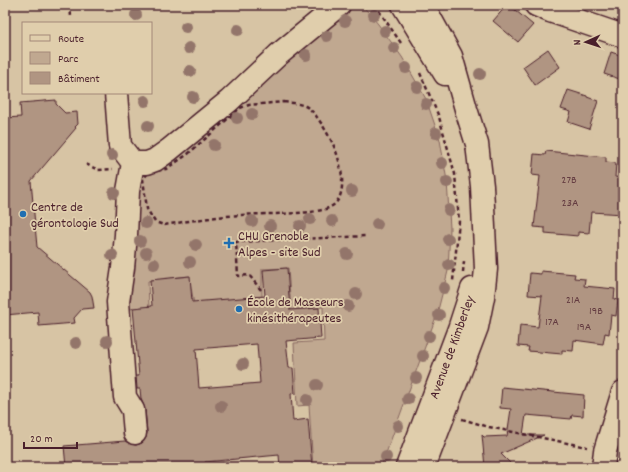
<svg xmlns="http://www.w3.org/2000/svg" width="628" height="472" font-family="Dekko,sans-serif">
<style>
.green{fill:#c0a890;stroke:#85645e}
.building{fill:#b09582;stroke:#4a1f2b;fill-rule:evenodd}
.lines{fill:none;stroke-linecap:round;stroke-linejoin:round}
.minor-casing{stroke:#4a1f2b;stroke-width:25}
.major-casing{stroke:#4a1f2b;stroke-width:25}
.path{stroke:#4a1f2b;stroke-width:2.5;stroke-dasharray:4 3;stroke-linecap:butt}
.minor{stroke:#e0ceac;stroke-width:22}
.major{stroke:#e0ceac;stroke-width:22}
.tree{fill:#93756a}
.poi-dot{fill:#1f6fb2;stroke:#e0ceac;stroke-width:1.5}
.labels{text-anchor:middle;stroke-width:3.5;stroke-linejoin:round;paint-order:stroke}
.number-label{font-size:12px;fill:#643c41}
.poi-label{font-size:14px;fill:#4a1f2b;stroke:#e0ceac;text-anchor:start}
.street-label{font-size:14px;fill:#4a1f2b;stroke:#e0ceac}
</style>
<rect width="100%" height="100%" fill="#d7c4a4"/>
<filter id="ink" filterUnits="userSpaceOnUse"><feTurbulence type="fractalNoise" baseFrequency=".025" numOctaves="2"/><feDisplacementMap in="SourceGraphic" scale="8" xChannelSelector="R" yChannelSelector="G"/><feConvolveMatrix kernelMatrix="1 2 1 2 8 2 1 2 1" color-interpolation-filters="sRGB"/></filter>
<g filter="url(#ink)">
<!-- green -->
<path class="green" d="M 353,5 L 362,5 L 378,24 L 402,57 L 426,99 L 440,140 L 447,181 L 450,228 L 448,271 L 437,314 L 381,467 L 313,467 L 309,405 L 297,406 L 294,343 L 324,341 L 323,307 L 291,310 L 288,268 L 262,269 L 262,297 L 194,304 L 189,276 L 148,281 L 149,306 L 124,310 L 135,185 L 145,170 L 166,164 Z"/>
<!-- building -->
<path class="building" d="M 507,5 L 509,5 L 533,25 L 518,42 L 493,21 Z
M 548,49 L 560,67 L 535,85 L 523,67 Z
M 611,52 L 623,56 L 623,80 L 604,74 Z
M 568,90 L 587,96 L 587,97 L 598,101 L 589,129 L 568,122 L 571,112 L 561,109 Z
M 56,100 L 56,104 L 65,113 L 77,112 L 78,124 L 75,127 L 76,128 L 31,181 L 37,247 L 90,292 L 92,296 L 94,308 L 82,309 L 74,318 L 75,323 L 39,326 L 38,312 L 5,315 L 5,118 L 21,117 L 20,103 Z
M 546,151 L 606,157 L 606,162 L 616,163 L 615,177 L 623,178 L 623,214 L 591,212 L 589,233 L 578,232 L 578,236 L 545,233 L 545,228 L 534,227 L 540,176 L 532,175 L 534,154 L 545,155 Z
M 287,268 L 290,310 L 319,308 L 321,338 L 286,341 L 289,368 L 293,368 L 295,393 L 291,394 L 293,421 L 308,419 L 312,467 L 280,467 L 279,455 L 205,462 L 206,467 L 66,467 L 64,446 L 125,441 L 130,444 L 136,445 L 142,443 L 146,438 L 147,432 L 145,409 L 141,399 L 140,389 L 137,389 L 136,376 L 139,376 L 133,308 L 152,306 L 150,280 L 190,276 L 192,302 L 265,296 L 263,270 ZM 257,344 L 260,383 L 199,388 L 196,349 Z
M 541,271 L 575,274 L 574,278 L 585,279 L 584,286 L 615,289 L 614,299 L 618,300 L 616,316 L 611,315 L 609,334 L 605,333 L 603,344 L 574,340 L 573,351 L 562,350 L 562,354 L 528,351 L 529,347 L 518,346 L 520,325 L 538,327 L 542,296 L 528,295 L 530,273 L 541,274 Z
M 502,387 L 584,395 L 583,416 L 572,415 L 571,419 L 526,415 L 523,435 L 544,435 L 501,454 L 514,467 L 485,467 L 482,435 L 484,437 L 507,436 L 511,409 L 500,408 Z"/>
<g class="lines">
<!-- minor casing -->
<g class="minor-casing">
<path id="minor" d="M 536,5 L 550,11 L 623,36
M 116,93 L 120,146 L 133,163 L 128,191 L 126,235 L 123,268 L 118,302 L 125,397 L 133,410 L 135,433
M 133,163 L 147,163 L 155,160 L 169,150 L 229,101 L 278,55 L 339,5
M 603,467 L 605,451 L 623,392"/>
</g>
<!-- major casing -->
<g class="major-casing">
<path id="major" d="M 403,5 L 445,74
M 423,5 L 451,56 L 466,109 L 477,144 L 482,186 L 486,269 L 483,297 L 477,327 L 424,467
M 407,467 L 459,329 L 472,289"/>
</g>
<!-- path -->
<path class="path" d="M 70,5 L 71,17
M 375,5 L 401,43
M 420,73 L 439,117 L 455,174 L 459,221 L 453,281
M 284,102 C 290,103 298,103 305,106 C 315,110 328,134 333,144 C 340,159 350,195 332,206 C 318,216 262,213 242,215 C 216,216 190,221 164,225 L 155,222 L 147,209 L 143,179 L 148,173 L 166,169 L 188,154 L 240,108 L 249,105 Z
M 86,164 L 98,170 L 113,169
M 463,272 L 464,261
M 261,290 L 249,275 L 238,276 L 236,242 L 366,236
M 462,419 L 489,427 L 587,447"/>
<!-- minor -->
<use href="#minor" class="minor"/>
<!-- major -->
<use href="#major" class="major"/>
</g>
<!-- trees -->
<g class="tree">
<circle cx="136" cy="15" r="6"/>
<circle cx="374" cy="15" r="6"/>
<circle cx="345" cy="21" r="6"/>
<circle cx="186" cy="27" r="6"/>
<circle cx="238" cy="30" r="6"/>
<circle cx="385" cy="31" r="6"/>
<circle cx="327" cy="36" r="6"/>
<circle cx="189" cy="48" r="6"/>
<circle cx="394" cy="48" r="6"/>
<circle cx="306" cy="55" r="6"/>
<circle cx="406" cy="68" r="6"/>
<circle cx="190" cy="71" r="6"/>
<circle cx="480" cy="74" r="6"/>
<circle cx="417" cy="87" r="6"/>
<circle cx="193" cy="97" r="6"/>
<circle cx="145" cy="101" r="6"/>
<circle cx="426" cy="104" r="6"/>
<circle cx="252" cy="114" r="6"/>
<circle cx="237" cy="118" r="6"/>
<circle cx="148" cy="126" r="6"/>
<circle cx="436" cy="133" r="6"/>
<circle cx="214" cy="145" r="6"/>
<circle cx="112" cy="155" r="6"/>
<circle cx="442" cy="163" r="6"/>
<circle cx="447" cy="182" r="6"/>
<circle cx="352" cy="191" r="6"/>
<circle cx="114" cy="193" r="6"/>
<circle cx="449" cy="210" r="6"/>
<circle cx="310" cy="219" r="6"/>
<circle cx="252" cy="221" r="6"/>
<circle cx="332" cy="221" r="6"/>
<circle cx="146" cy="223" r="6"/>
<circle cx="377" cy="224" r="6"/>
<circle cx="270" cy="226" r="6"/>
<circle cx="300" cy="226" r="6"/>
<circle cx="448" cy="239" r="6"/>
<circle cx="140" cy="241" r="6"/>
<circle cx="196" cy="245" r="6"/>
<circle cx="146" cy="253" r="6"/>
<circle cx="347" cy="254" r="6"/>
<circle cx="112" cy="255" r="6"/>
<circle cx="190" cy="262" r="6"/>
<circle cx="154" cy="264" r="6"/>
<circle cx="449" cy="265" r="6"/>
<circle cx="444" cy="288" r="6"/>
<circle cx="356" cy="294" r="6"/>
<circle cx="348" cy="306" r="6"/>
<circle cx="439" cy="315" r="6"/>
<circle cx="429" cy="336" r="6"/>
<circle cx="107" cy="341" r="6"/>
<circle cx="76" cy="343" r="6"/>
<circle cx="423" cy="356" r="6"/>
<circle cx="243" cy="364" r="6"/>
<circle cx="416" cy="378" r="6"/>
<circle cx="317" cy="385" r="6"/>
<circle cx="408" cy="399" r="6"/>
<circle cx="307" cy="400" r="6"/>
<circle cx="221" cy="406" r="6"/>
<circle cx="398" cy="426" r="6"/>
<circle cx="386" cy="457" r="6"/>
</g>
</g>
<!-- markers -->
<g class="poi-dot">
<circle cx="23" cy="214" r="4"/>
<path d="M227 237h4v4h4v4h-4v4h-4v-4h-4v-4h4z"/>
<circle cx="239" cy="309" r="4"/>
</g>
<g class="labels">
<!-- number labels -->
<g class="number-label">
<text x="569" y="183">27B</text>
<text x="570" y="206">23A</text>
<text x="573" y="303">21A</text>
<text x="596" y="314">19B</text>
<text x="552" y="325">17A</text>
<text x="584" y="330">19A</text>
</g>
<!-- poi labels -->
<g class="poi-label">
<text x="31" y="211">Centre de<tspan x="31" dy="16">gérontologie Sud</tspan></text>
<text x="238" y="240">CHU Grenoble<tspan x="238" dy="16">Alpes - site Sud</tspan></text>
<text x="247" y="306">École de Masseurs<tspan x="247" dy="16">kinésithérapeutes</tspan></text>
</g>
<!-- street labels -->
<g class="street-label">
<text transform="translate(451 347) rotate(-70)" y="5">Avenue de Kimberley</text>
</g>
</g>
<!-- margin -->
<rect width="628" height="472" fill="none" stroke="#e0ceac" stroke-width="20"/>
<rect x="10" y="10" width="608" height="452" fill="none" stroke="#4a1f2b" stroke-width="1.5" filter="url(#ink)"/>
<!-- legend -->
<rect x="22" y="22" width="130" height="72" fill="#e0ceac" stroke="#a48878"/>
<rect x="30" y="35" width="20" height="6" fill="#e0ceac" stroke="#a48878"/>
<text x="58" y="42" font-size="12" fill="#4a1f2b">Route</text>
<rect x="30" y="52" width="20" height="12" fill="#c0a890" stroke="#a48878"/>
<text x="58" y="62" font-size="12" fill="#4a1f2b">Parc</text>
<rect x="30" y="72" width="20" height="12" fill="#b09582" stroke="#a48878"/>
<text x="58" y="82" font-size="12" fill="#4a1f2b">Bâtiment</text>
<!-- north arrow -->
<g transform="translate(586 42) rotate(267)" stroke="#e0ceac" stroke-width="3" paint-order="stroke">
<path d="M0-3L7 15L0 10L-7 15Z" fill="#4a1f2b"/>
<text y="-6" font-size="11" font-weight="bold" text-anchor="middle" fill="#4a1f2b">N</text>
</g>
<!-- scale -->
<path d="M24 442v6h53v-6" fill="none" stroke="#4a1f2b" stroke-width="2"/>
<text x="30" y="442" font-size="12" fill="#4a1f2b" stroke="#e0ceac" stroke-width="3" paint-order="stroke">20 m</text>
</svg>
